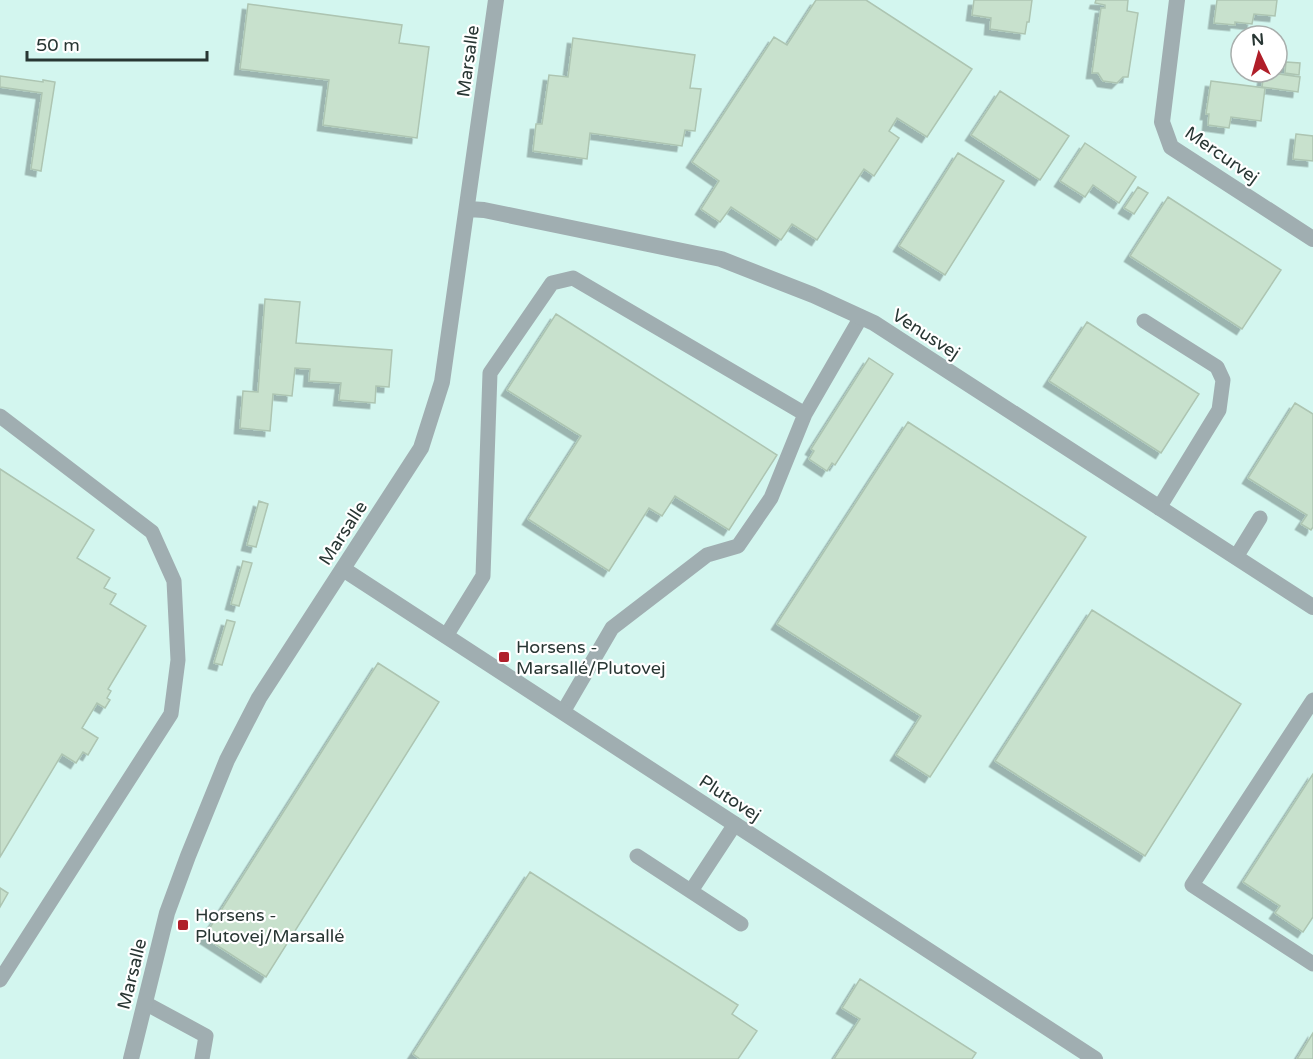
<svg xmlns="http://www.w3.org/2000/svg" width="1313" height="1059" font-family="'Varela Round',sans-serif">
<style>
.building{fill:#c8e1cd;stroke:#adc5b2;stroke-width:1.5;filter:url(#shadow)}
.lines{fill:none;stroke-linecap:round;stroke-linejoin:round}
.service{stroke:#a0aeb1;stroke-width:15}
.minor{stroke:#a0aeb1;stroke-width:16}
.poi-dot{fill:#b01e29;stroke:#fff;stroke-width:2}
.labels{text-anchor:middle;stroke-width:4.5;stroke-linejoin:round;paint-order:stroke}
.street-label{font-size:18px;fill:#283633;stroke:#fff}
.poi-label{font-size:18px;fill:#283633;stroke:#fff;text-anchor:start}
</style>
<defs>
<filter id="shadow"><feDropShadow dx="-5.5" dy="5.5" stdDeviation="0" flood-color="#0004"/></filter>
</defs>
<rect width="100%" height="100%" fill="#d3f6ef"/>
<!-- building -->
<path class="building" d="M 816,0 L 866,0 L 972,69 L 927,137 L 897,118 L 889,131 L 899,138 L 874,176 L 864,169 L 817,240 L 792,224 L 781,240 L 731,207 L 720,222 L 701,209 L 719,181 L 692,162 L 774,37 L 787,45 Z
M 974,0 L 1032,0 L 1029,22 L 1027,22 L 1025,34 L 990,29 L 991,18 L 972,15 Z
M 1096,0 L 1128,0 L 1127,11 L 1138,13 L 1128,77 L 1123,77 L 1117,83 L 1103,81 L 1098,73 L 1092,73 L 1101,8 L 1105,8 L 1105,5 L 1095,3 Z
M 1217,0 L 1277,0 L 1275,16 L 1254,14 L 1252,24 L 1235,22 L 1235,25 L 1214,23 Z
M 248,4 L 402,25 L 399,43 L 429,47 L 417,138 L 323,125 L 329,80 L 240,69 Z
M 573,38 L 695,55 L 690,88 L 701,89 L 695,131 L 685,130 L 682,146 L 590,133 L 587,159 L 533,151 L 536,124 L 542,124 L 549,75 L 568,77 Z
M 1286,62 L 1300,63 L 1299,75 L 1285,73 Z
M 1264,72 L 1300,77 L 1298,92 L 1262,87 Z
M 0,76 L 43,82 L 43,80 L 55,82 L 41,171 L 31,169 L 42,93 L 0,87 Z
M 1211,81 L 1265,88 L 1261,121 L 1231,117 L 1229,128 L 1208,125 L 1209,114 L 1206,114 Z
M 1000,91 L 1069,136 L 1040,180 L 971,135 Z
M 1296,134 L 1313,136 L 1313,161 L 1293,159 Z
M 1085,143 L 1136,177 L 1119,203 L 1093,185 L 1085,197 L 1060,181 Z
M 958,153 L 1004,181 L 945,275 L 899,246 Z
M 1138,187 L 1148,193 L 1134,214 L 1124,208 Z
M 1168,197 L 1281,270 L 1242,329 L 1130,256 Z
M 265,299 L 300,302 L 296,343 L 392,350 L 389,387 L 376,386 L 375,403 L 339,400 L 341,383 L 309,381 L 310,369 L 295,368 L 292,396 L 273,394 L 270,431 L 240,428 L 243,391 L 258,392 Z
M 556,314 L 777,455 L 729,530 L 675,496 L 662,516 L 649,508 L 609,571 L 528,519 L 581,436 L 507,390 Z
M 1087,322 L 1199,394 L 1161,453 L 1049,381 Z
M 869,358 L 893,374 L 835,465 L 832,463 L 827,471 L 809,459 L 814,451 L 811,449 Z
M 1295,403 L 1313,414 L 1313,527 L 1311,530 L 1301,524 L 1307,515 L 1248,478 Z
M 908,422 L 1086,537 L 930,777 L 896,755 L 921,716 L 777,624 Z
M 0,469 L 94,530 L 77,558 L 110,578 L 104,588 L 116,594 L 110,604 L 146,626 L 108,689 L 111,691 L 107,698 L 110,700 L 105,708 L 97,703 L 82,728 L 98,738 L 88,755 L 83,752 L 76,763 L 62,754 L 0,857 Z
M 259,501 L 268,504 L 256,547 L 247,545 Z
M 243,561 L 252,563 L 239,606 L 231,604 Z
M 1092,610 L 1241,704 L 1145,856 L 995,761 Z
M 227,620 L 235,622 L 222,665 L 214,663 Z
M 378,663 L 439,702 L 266,977 L 204,937 Z
M 1313,774 L 1313,917 L 1303,932 L 1275,913 L 1280,906 L 1243,882 Z
M 530,872 L 738,1005 L 732,1014 L 757,1031 L 738,1059 L 420,1059 L 413,1054 Z
M 0,888 L 8,893 L 0,907 Z
M 860,979 L 976,1053 L 972,1059 L 834,1059 L 860,1019 L 842,1008 Z
M 1313,1033 L 1313,1059 L 1297,1059 Z"/>
<g class="lines">
<!-- service -->
<path class="service" d="M 1144,321 L 1217,367 L 1223,380 L 1219,410 L 1159,508
M 805,414 L 861,317
M 0,416 L 152,532 L 174,581 L 178,660 L 171,714 L 0,980
M 1236,557 L 1260,518
M 446,636 L 483,576 L 490,373 L 552,283 L 573,278 L 805,414 L 771,498 L 738,546 L 707,555 L 612,628 L 563,712
M 1313,700 L 1192,885 L 1313,964
M 637,856 L 741,924
M 691,891 L 735,824
M 145,1003 L 206,1036 L 202,1059"/>
<!-- minor -->
<path class="minor" d="M 1177,0 L 1162,122 L 1171,147 L 1313,239
M 468,209 L 484,210 L 721,259 L 813,295 L 874,323 L 1313,607
M 343,569 L 1095,1059
M 131,1059 L 167,913 L 188,856 L 227,760 L 259,698 L 421,448 L 442,382 L 496,0"/>
</g>
<!-- markers -->
<g class="poi-dot">
<rect x="498" y="651" width="12" height="12" rx="3"/>
<rect x="177" y="919" width="12" height="12" rx="3"/>
</g>
<g class="labels">
<!-- street labels -->
<g class="street-label">
<text transform="translate(468 61) rotate(-82)" y="6">Marsalle</text>
<text transform="translate(1222 155) rotate(35)" y="6">Mercurvej</text>
<text transform="translate(926 334) rotate(33)" y="6">Venusvej</text>
<text transform="translate(343 533) rotate(-57)" y="6">Marsalle</text>
<text transform="translate(730 798) rotate(33)" y="6">Plutovej</text>
<text transform="translate(132 974) rotate(-76)" y="6">Marsalle</text>
</g>
<!-- poi labels -->
<g class="poi-label">
<text x="516" y="653">Horsens -<tspan x="516" dy="21">Marsallé/Plutovej</tspan></text>
<text x="195" y="921">Horsens -<tspan x="195" dy="21">Plutovej/Marsallé</tspan></text>
</g>
</g>
<!-- north arrow -->
<g transform="translate(1259 54) rotate(355)"><circle r="28" fill="#ffffff" stroke="#a9afad" stroke-width="1.5"/>
<path d="M0-4.5L10 22L0 15L-10 22Z" fill="#b01e29"/>
<text y="-9" font-size="16" font-weight="bold" text-anchor="middle" fill="#283633">N</text>
</g>
<!-- scale -->
<path d="M27 51v9h180v-9" fill="none" stroke="#283633" stroke-width="3"/>
<text x="36" y="51" font-size="18" fill="#283633" stroke="#ffffff" stroke-width="4.5" paint-order="stroke">50 m</text>
</svg>
